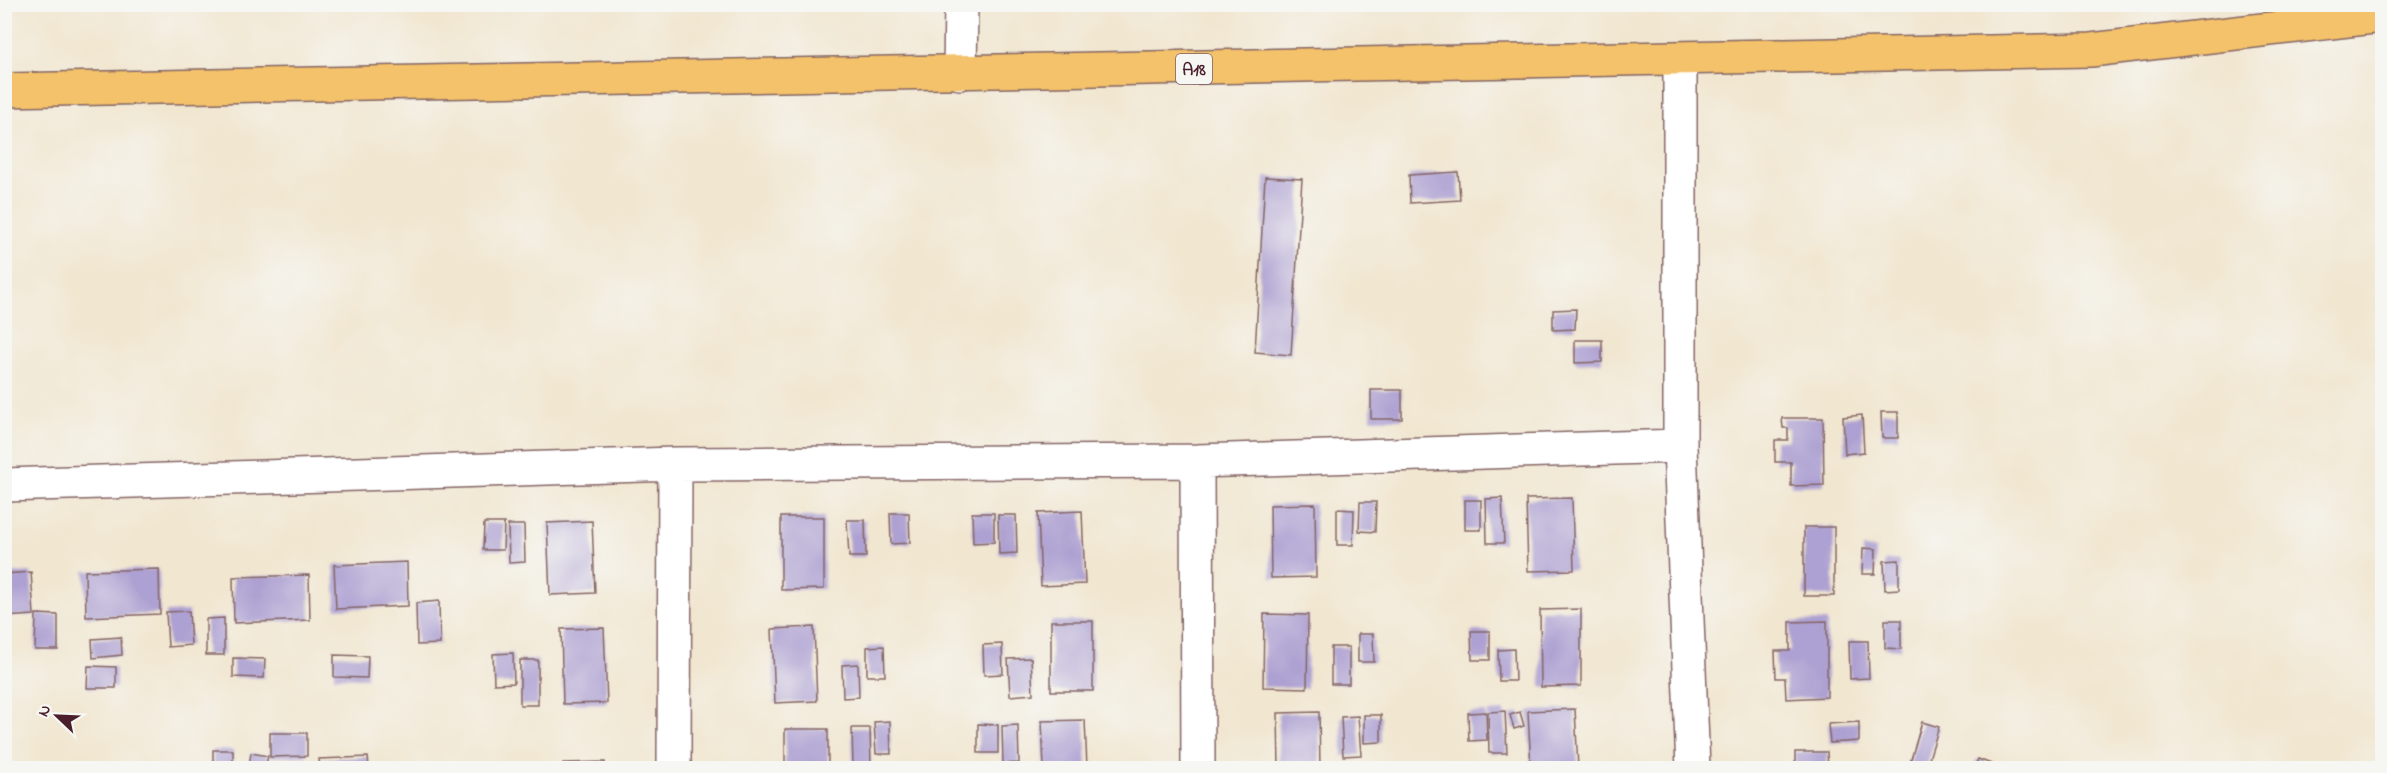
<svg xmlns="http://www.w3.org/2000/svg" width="2387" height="773" font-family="'Indie Flower',sans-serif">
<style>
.building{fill:#ada0d2}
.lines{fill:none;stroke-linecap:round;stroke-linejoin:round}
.street-casing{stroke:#846565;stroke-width:36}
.highway-casing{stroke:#846565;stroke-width:36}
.street{stroke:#fff;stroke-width:33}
.highway{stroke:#f3c26a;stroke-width:33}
.labels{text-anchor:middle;stroke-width:4.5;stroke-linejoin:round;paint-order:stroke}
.shield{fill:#f6f6f2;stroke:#7e6067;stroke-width:1.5}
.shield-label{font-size:18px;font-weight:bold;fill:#4a1f2b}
</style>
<rect width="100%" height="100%" fill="#f6f6f2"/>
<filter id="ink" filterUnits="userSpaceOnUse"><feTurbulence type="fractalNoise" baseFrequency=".0167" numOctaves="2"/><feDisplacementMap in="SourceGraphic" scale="12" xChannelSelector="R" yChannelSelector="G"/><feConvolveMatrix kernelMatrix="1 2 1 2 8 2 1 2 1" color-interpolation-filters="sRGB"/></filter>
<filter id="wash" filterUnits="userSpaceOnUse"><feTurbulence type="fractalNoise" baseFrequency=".008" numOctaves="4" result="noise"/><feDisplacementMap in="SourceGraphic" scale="24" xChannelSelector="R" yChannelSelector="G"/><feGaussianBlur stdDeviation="1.35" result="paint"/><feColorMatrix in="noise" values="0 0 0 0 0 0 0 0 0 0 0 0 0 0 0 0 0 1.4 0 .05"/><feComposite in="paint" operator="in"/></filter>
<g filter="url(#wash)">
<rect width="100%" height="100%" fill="#f1e6d0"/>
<g id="blocks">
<!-- building -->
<path class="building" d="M 1458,172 L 1460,200 L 1410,203 L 1409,175 Z
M 1265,177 L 1302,179 L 1291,355 L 1255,352 Z
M 1576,309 L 1575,329 L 1553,330 L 1553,310 Z
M 1575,340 L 1602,340 L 1602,362 L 1575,363 Z
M 1371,390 L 1402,390 L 1402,419 L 1371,419 Z
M 1881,412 L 1898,412 L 1898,438 L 1882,438 Z
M 1862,415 L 1864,452 L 1845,454 L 1843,417 Z
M 1782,418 L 1823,418 L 1824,485 L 1791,486 L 1791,462 L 1775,462 L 1775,440 L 1788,440 L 1788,428 L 1783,428 Z
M 1502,498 L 1504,543 L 1487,543 L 1486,499 Z
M 1572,498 L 1574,570 L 1528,571 L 1526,499 Z
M 1465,500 L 1481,500 L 1481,530 L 1465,530 Z
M 1360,502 L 1376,502 L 1375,532 L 1359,531 Z
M 1315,504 L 1316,577 L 1271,578 L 1270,505 Z
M 1337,509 L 1354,510 L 1353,545 L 1337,545 Z
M 1082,511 L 1085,584 L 1041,586 L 1038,513 Z
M 890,513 L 909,513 L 910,543 L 891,544 Z
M 972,513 L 994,513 L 994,542 L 973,543 Z
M 998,515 L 1016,515 L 1017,553 L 999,554 Z
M 781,517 L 824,517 L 824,589 L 781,590 Z
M 847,520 L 865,520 L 866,557 L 849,557 Z
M 592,521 L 595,593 L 550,595 L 547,523 Z
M 484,523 L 504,523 L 503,550 L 483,550 Z
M 508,525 L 524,525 L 525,562 L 509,563 Z
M 1804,527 L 1834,527 L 1834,596 L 1804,596 Z
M 1863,548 L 1876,549 L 1875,574 L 1862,574 Z
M 1899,560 L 1899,589 L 1885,590 L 1884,561 Z
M 407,562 L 408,606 L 336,609 L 334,565 Z
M 159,569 L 160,614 L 86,617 L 85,571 Z
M 31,572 L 34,615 L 4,617 L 4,574 Z
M 309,575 L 310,620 L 234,623 L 233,577 Z
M 439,601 L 440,644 L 417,645 L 416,603 Z
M 1581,609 L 1581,686 L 1541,687 L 1540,610 Z
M 189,611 L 191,645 L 168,647 L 166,612 Z
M 36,614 L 58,615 L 58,650 L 35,650 Z
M 1264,614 L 1308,615 L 1307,688 L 1263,687 Z
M 224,618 L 224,655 L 206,655 L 206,619 Z
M 1885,620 L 1901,620 L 1901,649 L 1885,648 Z
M 1051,621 L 1093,621 L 1093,691 L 1051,691 Z
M 1827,621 L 1827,697 L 1786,699 L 1785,678 L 1776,678 L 1775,651 L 1790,651 L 1790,622 Z
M 814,627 L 817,701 L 775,703 L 772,629 Z
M 604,628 L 607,703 L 563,704 L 561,629 Z
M 1471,631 L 1490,631 L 1490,660 L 1472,660 Z
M 1358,634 L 1373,634 L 1374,662 L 1358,662 Z
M 121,637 L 122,655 L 93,658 L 92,639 Z
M 1849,641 L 1868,641 L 1869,678 L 1850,679 Z
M 1002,644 L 1003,674 L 984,675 L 983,645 Z
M 884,646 L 885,676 L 867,676 L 867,647 Z
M 1331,647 L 1349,647 L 1349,684 L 1331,684 Z
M 1514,649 L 1515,681 L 1499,681 L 1498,650 Z
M 513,653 L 514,683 L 494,684 L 493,654 Z
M 334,655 L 368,656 L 367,678 L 334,677 Z
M 233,658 L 265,659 L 264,678 L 233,677 Z
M 1031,658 L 1033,694 L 1010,696 L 1008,659 Z
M 520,660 L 538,660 L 538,705 L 520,705 Z
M 858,664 L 859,697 L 843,698 L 842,665 Z
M 88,666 L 116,667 L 116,688 L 87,688 Z
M 1575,709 L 1578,768 L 1531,768 L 1528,711 Z
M 1505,711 L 1507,753 L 1489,753 L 1488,712 Z
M 1319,712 L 1320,768 L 1279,768 L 1278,713 Z
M 1486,712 L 1487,740 L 1469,741 L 1468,713 Z
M 1520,712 L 1524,726 L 1514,729 L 1510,715 Z
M 1364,715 L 1381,715 L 1381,742 L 1364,743 Z
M 1358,716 L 1361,755 L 1343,756 L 1341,717 Z
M 1085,720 L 1087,768 L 1044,768 L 1042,721 Z
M 890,721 L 891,754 L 876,754 L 874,722 Z
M 1859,722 L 1859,741 L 1830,743 L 1828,724 Z
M 1922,722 L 1939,727 L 1926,768 L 1916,768 L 1909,766 Z
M 978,724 L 998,725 L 998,753 L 978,753 Z
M 1018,725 L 1019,763 L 1003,764 L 1002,726 Z
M 852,728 L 870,728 L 871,768 L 853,768 Z
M 785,729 L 828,729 L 828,768 L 785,768 Z
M 270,733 L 307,733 L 307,756 L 270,757 Z
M 213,750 L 233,750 L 233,768 L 213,768 Z
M 1795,752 L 1827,752 L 1828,768 L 1795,768 Z
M 251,753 L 268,756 L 265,768 L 249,766 Z
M 368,757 L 369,768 L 320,768 L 319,759 Z
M 1978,759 L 2002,768 L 1974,768 Z
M 605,762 L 605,768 L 563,768 L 563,763 Z"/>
</g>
</g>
<g filter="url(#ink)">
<use href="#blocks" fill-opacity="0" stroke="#846565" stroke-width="1.5"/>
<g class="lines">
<!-- street casing -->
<g class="street-casing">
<path id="street" d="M 1680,59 L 1680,446 L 1693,768
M 960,73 L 961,4
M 1197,461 L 1198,768
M 4,485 L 675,464 L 1197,461 L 1680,446
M 674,768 L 675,464"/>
</g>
<!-- highway casing -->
<g class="highway-casing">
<path id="highway" d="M 4,90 L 2091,50 L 2382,16"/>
</g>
<!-- street -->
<use href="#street" class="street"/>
<!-- highway -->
<use href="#highway" class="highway"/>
</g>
</g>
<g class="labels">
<!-- shield labels -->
<rect class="shield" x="1176" y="54" width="36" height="30" rx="4.5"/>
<g class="shield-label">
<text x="1194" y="75">A18</text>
</g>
</g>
<!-- margin -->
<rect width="2387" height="773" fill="none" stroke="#f6f6f2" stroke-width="24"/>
<!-- north arrow -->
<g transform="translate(57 716) rotate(293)" stroke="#f6f6f2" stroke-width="4.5" paint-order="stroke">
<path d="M0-4.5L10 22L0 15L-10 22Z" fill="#4a1f2b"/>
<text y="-9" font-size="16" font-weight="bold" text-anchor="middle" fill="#4a1f2b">N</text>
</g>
</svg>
